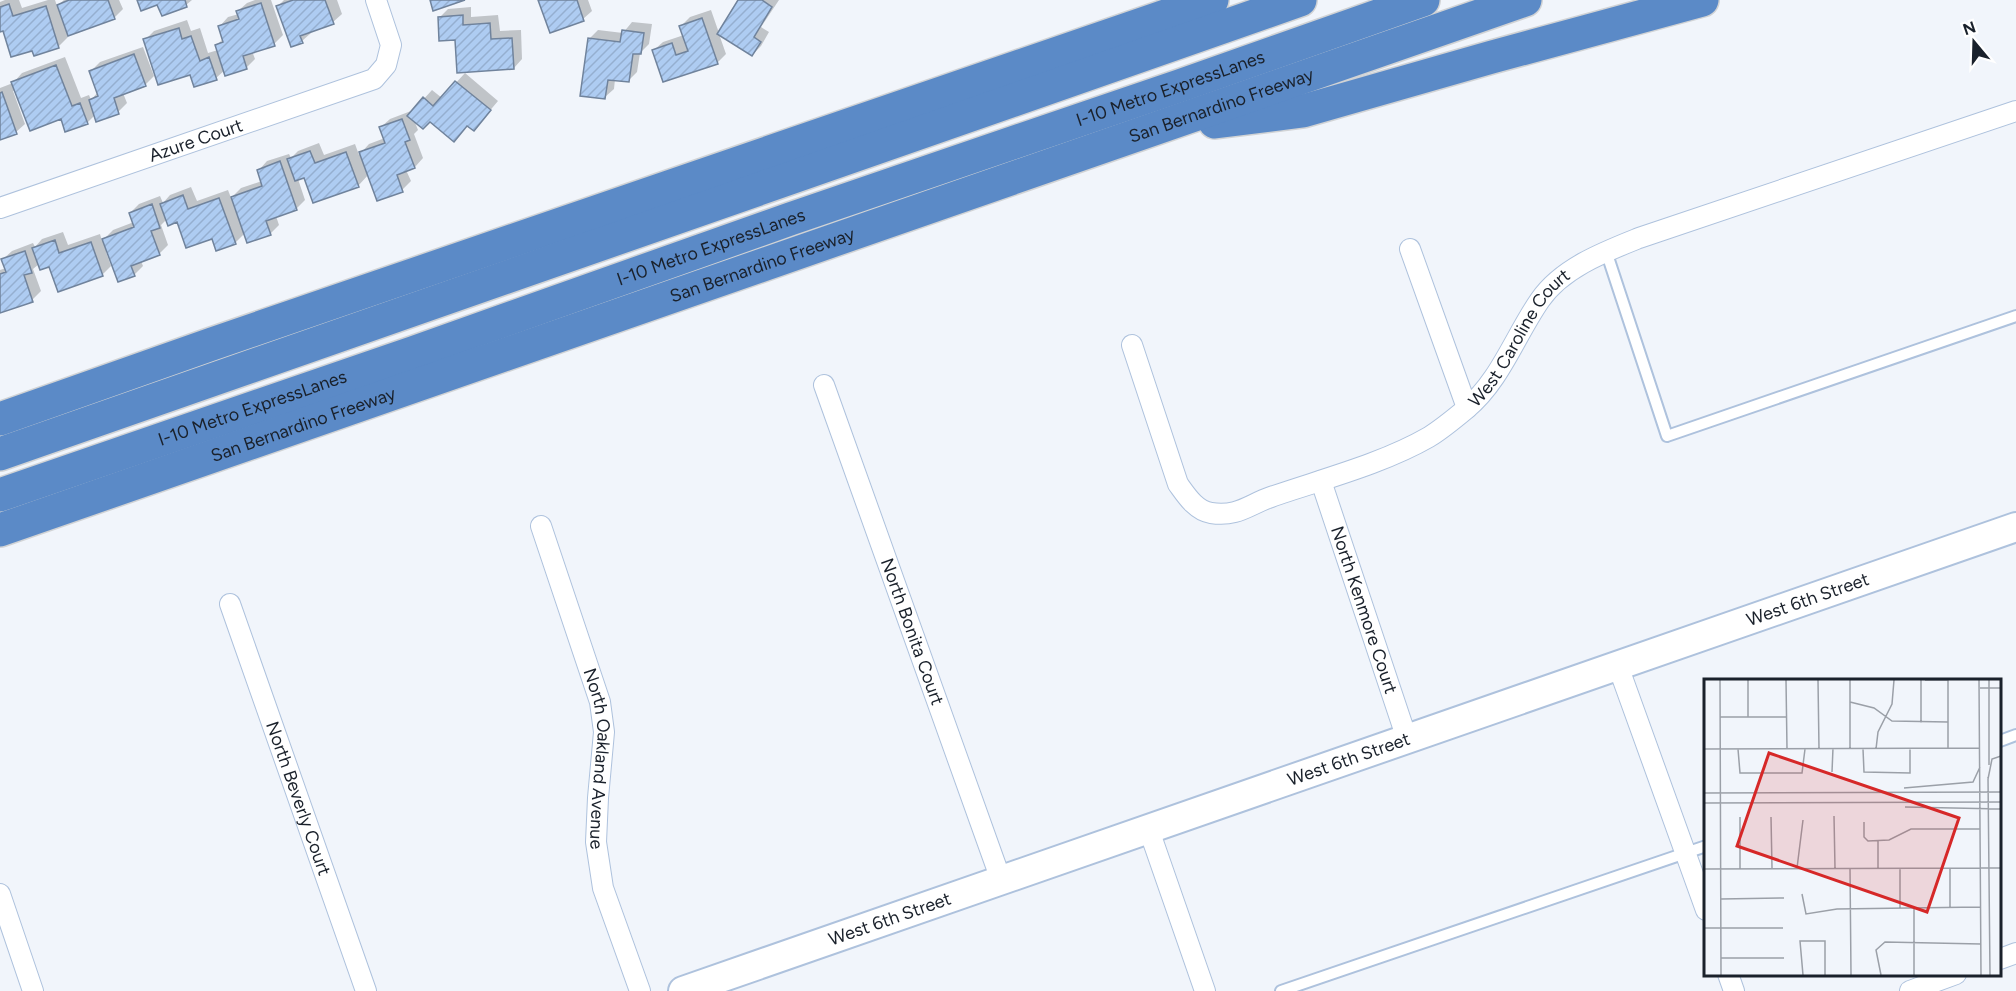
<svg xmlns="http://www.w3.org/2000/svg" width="2016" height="991" font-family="Figtree,sans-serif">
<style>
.shadow{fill:#0003}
.building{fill:url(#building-hatch);stroke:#70839c;stroke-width:1.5}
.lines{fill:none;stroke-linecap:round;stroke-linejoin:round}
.lane-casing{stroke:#aec2dd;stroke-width:14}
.street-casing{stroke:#aec2dd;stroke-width:22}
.secondary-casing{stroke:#aec2dd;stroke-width:32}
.highway-casing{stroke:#d1d3d5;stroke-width:36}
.lane{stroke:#fff;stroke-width:10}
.street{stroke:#fff;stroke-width:20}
.secondary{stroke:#fff;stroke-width:28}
.highway{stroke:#5b8ac7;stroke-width:33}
.labels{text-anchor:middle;stroke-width:4.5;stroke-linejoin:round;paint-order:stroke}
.street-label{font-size:18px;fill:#1a212b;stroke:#fff}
.inset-road{fill:none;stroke:#9ba0a8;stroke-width:1.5}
.view{fill:#d62828;fill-opacity:0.15;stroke:#d62828;stroke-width:3}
.inset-edge{fill:none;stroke:#1a212b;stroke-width:3}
</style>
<defs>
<pattern id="building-hatch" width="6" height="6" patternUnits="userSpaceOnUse" patternTransform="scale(1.5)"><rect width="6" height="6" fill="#aeccf2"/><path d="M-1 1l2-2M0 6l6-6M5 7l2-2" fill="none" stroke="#95afd0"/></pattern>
</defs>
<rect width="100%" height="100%" fill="#f1f5fb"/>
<!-- shadow -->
<path class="shadow" d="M 5,0 L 19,0 L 22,8 L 48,0 L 55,0 L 57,6 L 64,0 L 119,0 L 123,9 L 114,18 L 67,35 L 68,37 L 59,46 L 35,54 L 33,49 L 4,29 L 0,30 L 0,2 Z
M 138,0 L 192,0 L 186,5 Z
M 255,0 L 271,0 L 283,35 L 274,44 L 252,51 L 255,59 L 246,68 L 225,70 L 216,78 L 191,73 L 145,40 L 154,31 L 187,20 L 191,31 L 200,28 L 208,53 L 218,50 L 217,45 L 224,38 L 220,26 L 228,17 L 239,14 L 238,11 L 247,3 Z
M 284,0 L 337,0 L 342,14 L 333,22 L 310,31 L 311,33 L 302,41 L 278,6 Z
M 540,0 L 588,0 L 592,11 L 583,19 Z
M 740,0 L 779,0 L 761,27 L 769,32 L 761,46 L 752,55 L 719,34 L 726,54 L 717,63 L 664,80 L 654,50 L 663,42 L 684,35 L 681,26 L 690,17 L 711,10 L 719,33 Z
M 471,7 L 471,17 L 498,15 L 500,31 L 521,30 L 522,59 L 514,68 L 456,38 L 439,18 L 448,9 Z
M 632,22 L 652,24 L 649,44 L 640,53 L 637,72 L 628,81 L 615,79 L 614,89 L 605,97 L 589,39 L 598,30 L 623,33 Z
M 143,47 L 154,76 L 145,85 L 123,93 L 127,103 L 118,112 L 95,115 L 87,123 L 62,117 L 16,90 L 13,91 L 25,124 L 16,132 L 0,139 L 0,88 L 13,83 L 22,73 L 65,57 L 81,98 L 89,95 L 91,100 L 98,92 L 91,71 L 100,62 Z
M 465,73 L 498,101 L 482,120 L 468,124 L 414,120 L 418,130 L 414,134 L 423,158 L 415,167 L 406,170 L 411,181 L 402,190 L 369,174 L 358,186 L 305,176 L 298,179 L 305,200 L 296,209 L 276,216 L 279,225 L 270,234 L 245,233 L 235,243 L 213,237 L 178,220 L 167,219 L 161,225 L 168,245 L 159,254 L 141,261 L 143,266 L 134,275 L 108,251 L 106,252 L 111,266 L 102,275 L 39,264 L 33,269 L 41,291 L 32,300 L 0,312 L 0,270 L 6,268 L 3,259 L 12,251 L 33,243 L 35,247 L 42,239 L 63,232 L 68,245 L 100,234 L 102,241 L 113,230 L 134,222 L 130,213 L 139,204 L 160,196 L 163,203 L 170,195 L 191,187 L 197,201 L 228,190 L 231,198 L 241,188 L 262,181 L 259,170 L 267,161 L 289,154 L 291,158 L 298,151 L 319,143 L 324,155 L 355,144 L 359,155 L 369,144 L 385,138 L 381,127 L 390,119 L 411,111 L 411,113 L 432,90 L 442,98 Z"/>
<!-- building -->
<path class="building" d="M 69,0 L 108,0 L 115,19 L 68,36 L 57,5 Z
M 137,0 L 185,0 L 187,7 L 162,16 L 157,5 L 141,11 Z
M 293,0 L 325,0 L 334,24 L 300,36 L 303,43 L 291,47 L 276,6 Z
M 430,0 L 465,0 L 433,11 Z
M 538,0 L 577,0 L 584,21 L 550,33 Z
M 738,0 L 762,0 L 772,7 L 754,37 L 761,42 L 752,56 L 717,34 Z
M 261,3 L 275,46 L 243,56 L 247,69 L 225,76 L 215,45 L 223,42 L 218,26 L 239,19 L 236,11 Z
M 9,4 L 13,16 L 46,6 L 59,48 L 34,56 L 32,51 L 11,57 L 3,31 L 0,32 L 0,7 Z
M 463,15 L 463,25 L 490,23 L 491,39 L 512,38 L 514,69 L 457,73 L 455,40 L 439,41 L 438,17 Z
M 702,18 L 718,64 L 663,82 L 652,50 L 672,43 L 676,55 L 688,51 L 679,26 Z
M 179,28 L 182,39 L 191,36 L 200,61 L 209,57 L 217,80 L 194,87 L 190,75 L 158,85 L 143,39 Z
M 622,30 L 644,33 L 641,54 L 633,54 L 629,82 L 608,80 L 605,99 L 580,96 L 588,38 L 620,42 Z
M 134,54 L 146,86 L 114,98 L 119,114 L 96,122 L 89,100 L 98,96 L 89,71 Z
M 56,65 L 72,106 L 80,103 L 88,124 L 65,132 L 61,119 L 30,131 L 11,82 Z
M 455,81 L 491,110 L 474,131 L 467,126 L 454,142 L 430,122 L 423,129 L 407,116 L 423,97 L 433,106 Z
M 2,92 L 17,134 L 0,140 L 0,93 Z
M 402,119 L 410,140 L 405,142 L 415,168 L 397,175 L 403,192 L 377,201 L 359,152 L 385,143 L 379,127 Z
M 310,151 L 315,163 L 346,152 L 359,187 L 313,203 L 304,178 L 295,181 L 287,159 Z
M 280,161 L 297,210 L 266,221 L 271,235 L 247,243 L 231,197 L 262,186 L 257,170 Z
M 183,195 L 188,209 L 219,198 L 236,244 L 216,251 L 212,239 L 186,248 L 177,222 L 168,226 L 160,204 Z
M 152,204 L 160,228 L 151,231 L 160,255 L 131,266 L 135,276 L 118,282 L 102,239 L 134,227 L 129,213 Z
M 55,240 L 59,253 L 91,242 L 103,276 L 58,292 L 49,267 L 40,270 L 32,248 Z
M 25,251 L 32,273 L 24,275 L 33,302 L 0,313 L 0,274 L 6,272 L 1,259 Z"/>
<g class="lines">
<!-- lane casing -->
<g class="lane-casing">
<path id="lane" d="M 1606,251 L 1667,436 L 2016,316
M 2000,741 L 2016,735
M 1281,991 L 1706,846"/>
</g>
<!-- street casing -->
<g class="street-casing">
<g id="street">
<path id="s1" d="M 0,208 L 374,79 L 386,65 L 391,45 L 376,0"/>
<path d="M 1410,249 L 1467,408"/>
<path id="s2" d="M 1132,345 L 1178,484 C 1186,495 1196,511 1211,513 C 1238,517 1248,505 1271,497 C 1323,479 1382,464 1429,437 C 1442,429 1454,419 1466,409 C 1500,381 1515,336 1540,300 C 1562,268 1604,252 1639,238 L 2016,111"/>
<path id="s3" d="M 824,385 L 1001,880"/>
<path id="s4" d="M 1321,481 L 1407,739"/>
<path id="s5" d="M 541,526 L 600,702 L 604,732 L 598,798 L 596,842 L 603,888 L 640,991"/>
<path id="s6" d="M 230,604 L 366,991"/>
<path d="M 1618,666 L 1706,910"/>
<path d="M 1149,830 L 1205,991"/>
<path d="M 0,894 L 33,991"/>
<path d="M 2000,959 L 2016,953"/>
<path d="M 1728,974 L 1734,991"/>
<path d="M 1910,991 L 1956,974"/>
</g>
</g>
<!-- secondary casing -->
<g class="secondary-casing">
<g id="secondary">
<path id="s7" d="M 683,991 L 2016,527"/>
</g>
</g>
<!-- highway casing -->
<g class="highway-casing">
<g id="highway">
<path d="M 1215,122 L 1303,111 L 1492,57 L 1702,0"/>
<path d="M 0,419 L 212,344 L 1212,0"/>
<path d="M 0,454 L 1300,0"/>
<path id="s8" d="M 0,495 L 415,352 L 790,219 L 1179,86 L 1423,0"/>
<path id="s9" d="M 0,530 L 1525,0"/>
</g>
</g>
<!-- lane -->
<use href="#lane" class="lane"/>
<!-- street -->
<use href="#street" class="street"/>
<!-- secondary -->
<use href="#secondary" class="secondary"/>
<!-- highway -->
<use href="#highway" class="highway"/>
</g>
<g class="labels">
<!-- street labels -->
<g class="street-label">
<text dy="6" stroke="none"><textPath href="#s8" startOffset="1239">I-10 Metro ExpressLanes</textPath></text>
<text dy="6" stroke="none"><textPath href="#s9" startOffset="1293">San Bernardino Freeway</textPath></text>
<text dy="6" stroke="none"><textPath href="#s1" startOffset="207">Azure Court</textPath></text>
<text dy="6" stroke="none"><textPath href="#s8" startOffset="753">I-10 Metro ExpressLanes</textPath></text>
<text dy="6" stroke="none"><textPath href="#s9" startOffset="807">San Bernardino Freeway</textPath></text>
<text dy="6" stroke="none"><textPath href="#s2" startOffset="560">West Caroline Court</textPath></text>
<text dy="6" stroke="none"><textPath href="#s8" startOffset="267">I-10 Metro ExpressLanes</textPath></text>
<text dy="6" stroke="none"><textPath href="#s9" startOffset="321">San Bernardino Freeway</textPath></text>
<text dy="6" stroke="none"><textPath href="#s7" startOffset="1191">West 6th Street</textPath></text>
<text dy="6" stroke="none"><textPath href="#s4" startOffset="136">North Kenmore Court</textPath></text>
<text dy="6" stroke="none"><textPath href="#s3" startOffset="262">North Bonita Court</textPath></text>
<text dy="6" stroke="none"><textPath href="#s5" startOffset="242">North Oakland Avenue</textPath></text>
<text dy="6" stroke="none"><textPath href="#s7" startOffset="705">West 6th Street</textPath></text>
<text dy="6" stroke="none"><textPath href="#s6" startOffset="206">North Beverly Court</textPath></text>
<text dy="6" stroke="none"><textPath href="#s7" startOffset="219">West 6th Street</textPath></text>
</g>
</g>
<!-- overview -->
<g transform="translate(1704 679)">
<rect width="297" height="297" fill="#f1f5fb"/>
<path class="inset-road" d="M 16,1 L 17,296M 82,1 L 83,70M 114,1 L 115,70M 146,1 L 146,70M 217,1 L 217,44M 221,1 L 244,1M 244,1 L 244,69M 275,1 L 277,296M 276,9 L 297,9M 146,23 L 170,29 L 188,42 L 244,43M 16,38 L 83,38M 44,38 L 44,1M 0,70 L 276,69M 34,70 L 36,94 L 98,94 L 101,70M 159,70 L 160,93 L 206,94 L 206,69M 172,70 L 174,53 L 188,25 L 190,1M 285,86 L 285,1M 128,93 L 129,69M 284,98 L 286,296M 284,100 L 288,80 L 297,77M 200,109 L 269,103 L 276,88M 0,114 L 297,113M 0,124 L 297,123M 201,128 L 297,130M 130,137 L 131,189M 67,138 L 68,189M 160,143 L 160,158 L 164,162 L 185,161 L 207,150 L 276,150M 93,189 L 99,141M 146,189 L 147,296M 174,189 L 174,162M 196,189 L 196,229M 246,189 L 246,229M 276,189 L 297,189M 0,190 L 276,189M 36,190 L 36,138M 98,215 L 102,235 L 133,230 L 276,228M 17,220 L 80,219M 210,229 L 210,296M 0,249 L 79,249M 17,279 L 80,279M 99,296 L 96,262 L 121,262 L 121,296M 177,296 L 172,271 L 181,263 L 277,265"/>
<path class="view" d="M 65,74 L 255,139 L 223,233 L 33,167 Z"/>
<rect width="297" height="297" class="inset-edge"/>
</g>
<!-- north arrow -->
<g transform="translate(1974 42) rotate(341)" stroke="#ffffff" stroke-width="4.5" paint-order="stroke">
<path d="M0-4.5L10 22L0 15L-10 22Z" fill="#1a212b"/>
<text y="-9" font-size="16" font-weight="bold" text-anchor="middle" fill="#1a212b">N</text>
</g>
</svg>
